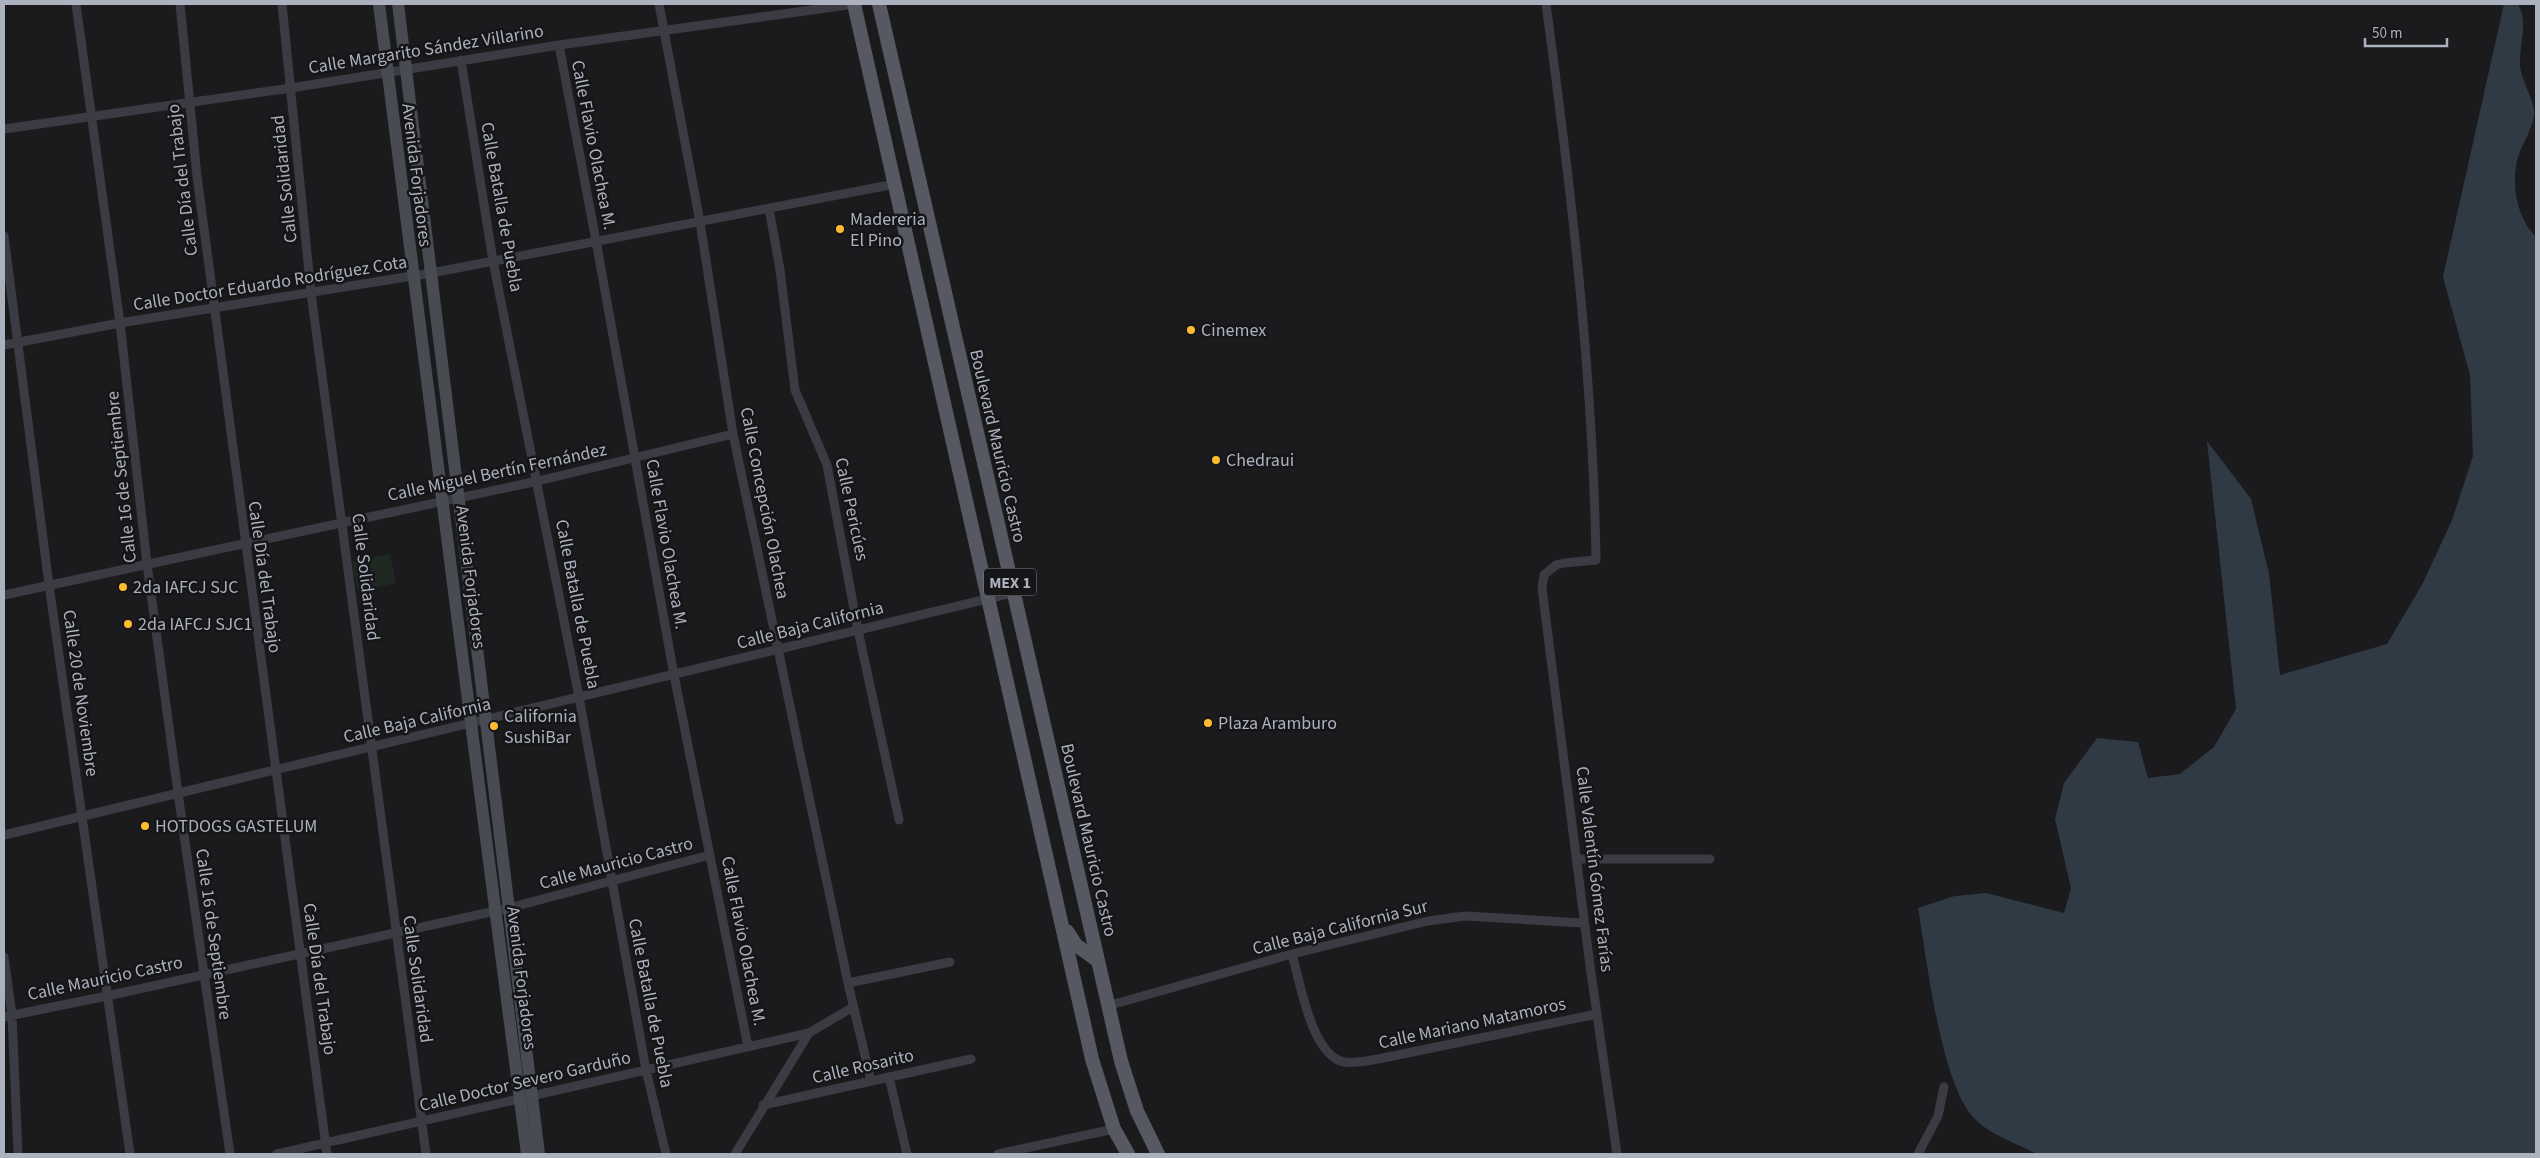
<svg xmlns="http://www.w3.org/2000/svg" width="2540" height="1158" font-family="'Source Sans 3',sans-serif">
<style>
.green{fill:#202921}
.water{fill:#2f3a44}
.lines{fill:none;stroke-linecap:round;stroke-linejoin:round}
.minor{stroke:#3b3c43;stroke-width:9}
.secondary{stroke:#494b53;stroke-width:12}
.primary{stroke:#575962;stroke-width:14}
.poi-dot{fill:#ffbc31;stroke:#161619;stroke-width:2}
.labels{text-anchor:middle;stroke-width:5;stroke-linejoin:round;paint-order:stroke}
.shield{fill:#161619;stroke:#7f828c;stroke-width:1}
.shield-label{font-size:16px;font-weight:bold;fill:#acb1be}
.street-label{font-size:18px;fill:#acb1be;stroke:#161619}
.poi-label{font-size:18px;fill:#acb1be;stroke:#161619;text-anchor:start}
</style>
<rect width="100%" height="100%" fill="#1b1b1e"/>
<!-- green -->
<path class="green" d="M 390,554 L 396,583 L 358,591 L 352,562 Z"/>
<!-- water -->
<path class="water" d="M 2504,4 L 2518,4 C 2529,23 2519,43 2520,64 C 2520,79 2536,102 2534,115 C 2532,129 2524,141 2519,154 C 2510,180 2516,218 2536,237 L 2536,1154 L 2036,1154 C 2017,1143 1992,1136 1976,1120 C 1941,1088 1927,959 1918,908 L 1955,896 L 1986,893 L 2064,913 L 2071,888 L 2055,819 L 2064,783 L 2097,738 L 2138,742 L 2148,778 L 2180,774 L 2214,747 L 2236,709 L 2207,441 L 2251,499 L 2269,574 L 2280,675 L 2387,644 L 2423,583 L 2452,520 L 2473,456 L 2470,375 L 2443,277 Z"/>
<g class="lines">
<!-- minor -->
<path class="minor" d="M 76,4 L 120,323 L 147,564 L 178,793 L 230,1154
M 180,4 L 197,176 L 327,1154
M 282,4 L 311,293 L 426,1154
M 659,4 L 700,222 L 733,434 L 848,983 L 871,1081
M 1546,4 C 1571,188 1593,374 1596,560 L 1564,563 L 1556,565 L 1544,575 L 1542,588 L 1590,966 L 1617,1154
M 559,45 L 596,241 L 674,675 L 748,1047
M 461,60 L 493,261 L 579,697 L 646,1070 L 666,1154
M 4,129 L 291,88 L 559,45 L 855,4
M 769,208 L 780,270 L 795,390 L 827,465 L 858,630 L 899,820
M 4,236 L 49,585 L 130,1154
M 4,345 L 120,323 L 431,273 L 895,184
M 4,595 L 538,481 L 733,434
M 4,835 L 1012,593
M 1577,859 L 1710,859
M 1292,954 C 1300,981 1311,1055 1344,1062 C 1357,1064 1370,1060 1383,1058 L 1597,1014
M 4,957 L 12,1015 L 18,1154
M 848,983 L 950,962
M 1107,1006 L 1292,954 L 1428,921 L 1465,916 L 1584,923
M 4,1017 L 107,996 L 509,908 L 710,855
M 889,1077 L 907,1154
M 763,1105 L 971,1059
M 277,1154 L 809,1033
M 735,1154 L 809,1033 L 853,1007
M 998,1154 L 1114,1129
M 1918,1154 L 1938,1116 L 1944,1087"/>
<!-- secondary -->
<path class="secondary" d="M 379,4 C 426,387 478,771 527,1154
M 398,4 L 539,1154"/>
<!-- primary -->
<path class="primary" d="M 854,4 L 1092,1059 L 1114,1129 L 1128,1154
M 879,4 L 1121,1061 L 1137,1111 L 1158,1154
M 1067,931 L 1076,945 L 1097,960"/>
</g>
<!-- markers -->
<g class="poi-dot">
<circle cx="840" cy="229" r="5"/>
<circle cx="1191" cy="330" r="5"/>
<circle cx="1216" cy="460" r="5"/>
<circle cx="123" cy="587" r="5"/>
<circle cx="128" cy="624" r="5"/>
<circle cx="1208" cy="723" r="5"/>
<circle cx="494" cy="726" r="5"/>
<circle cx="145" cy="826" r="5"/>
</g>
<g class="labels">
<!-- shield labels -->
<rect class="shield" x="984" y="568.5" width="52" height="27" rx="4"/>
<g class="shield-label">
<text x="1010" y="588">MEX 1</text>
</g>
<!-- street labels -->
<g class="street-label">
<text transform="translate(426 49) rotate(-9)" y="6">Calle Margarito Sández Villarino</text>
<text transform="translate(594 145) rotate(79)" y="6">Calle Flavio Olachea M.</text>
<text transform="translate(417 175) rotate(83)" y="6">Avenida Forjadores</text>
<text transform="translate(284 179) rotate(-96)" y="6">Calle Solidaridad</text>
<text transform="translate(182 180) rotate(-97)" y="6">Calle Día del Trabajo</text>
<text transform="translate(502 207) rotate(80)" y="6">Calle Batalla de Puebla</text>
<text transform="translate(270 283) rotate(-9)" y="6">Calle Doctor Eduardo Rodríguez Cota</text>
<text transform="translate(998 446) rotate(77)" y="6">Boulevard Mauricio Castro</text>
<text transform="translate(497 472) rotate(-12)" y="6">Calle Miguel Bertín Fernández</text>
<text transform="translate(121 477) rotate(-96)" y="6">Calle 16 de Septiembre</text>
<text transform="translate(765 503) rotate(79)" y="6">Calle Concepción Olachea</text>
<text transform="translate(852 509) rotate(78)" y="6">Calle Pericúes</text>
<text transform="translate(667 544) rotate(80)" y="6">Calle Flavio Olachea M.</text>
<text transform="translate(265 577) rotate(82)" y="6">Calle Día del Trabajo</text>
<text transform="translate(366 577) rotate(83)" y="6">Calle Solidaridad</text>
<text transform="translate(471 577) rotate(83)" y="6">Avenida Forjadores</text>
<text transform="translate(578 604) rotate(79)" y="6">Calle Batalla de Puebla</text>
<text transform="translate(810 625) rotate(-14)" y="6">Calle Baja California</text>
<text transform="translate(81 693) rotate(82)" y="6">Calle 20 de Noviembre</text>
<text transform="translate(417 720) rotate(-13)" y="6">Calle Baja California</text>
<text transform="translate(1089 840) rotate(77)" y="6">Boulevard Mauricio Castro</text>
<text transform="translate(616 863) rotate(-15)" y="6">Calle Mauricio Castro</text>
<text transform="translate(1595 869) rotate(83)" y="6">Calle Valentín Gómez Farías</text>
<text transform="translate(1340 927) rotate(-14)" y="6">Calle Baja California Sur</text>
<text transform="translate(214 934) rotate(82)" y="6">Calle 16 de Septiembre</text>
<text transform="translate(744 941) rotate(79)" y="6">Calle Flavio Olachea M.</text>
<text transform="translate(105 978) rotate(-12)" y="6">Calle Mauricio Castro</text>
<text transform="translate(522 978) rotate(83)" y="6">Avenida Forjadores</text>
<text transform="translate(320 979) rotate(82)" y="6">Calle Día del Trabajo</text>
<text transform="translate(418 979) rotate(82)" y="6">Calle Solidaridad</text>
<text transform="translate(651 1003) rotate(79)" y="6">Calle Batalla de Puebla</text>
<text transform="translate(1472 1023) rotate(-12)" y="6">Calle Mariano Matamoros</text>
<text transform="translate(863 1066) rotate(-13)" y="6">Calle Rosarito</text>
<text transform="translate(525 1081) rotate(-13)" y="6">Calle Doctor Severo Garduño</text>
</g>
<!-- poi labels -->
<g class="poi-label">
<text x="850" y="225">Madereria<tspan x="850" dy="21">El Pino</tspan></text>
<text x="1201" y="336">Cinemex</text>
<text x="1226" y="466">Chedraui</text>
<text x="133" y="593">2da IAFCJ SJC</text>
<text x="138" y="630">2da IAFCJ SJC1</text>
<text x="504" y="722">California<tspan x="504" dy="21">SushiBar</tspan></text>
<text x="1218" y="729">Plaza Aramburo</text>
<text x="155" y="832">HOTDOGS GASTELUM</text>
</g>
</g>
<!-- border -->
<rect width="2540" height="1158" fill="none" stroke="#acb1be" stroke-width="10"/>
<!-- scale -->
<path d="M2365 38v8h82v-8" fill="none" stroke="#acb1be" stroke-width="2.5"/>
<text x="2372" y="38" font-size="15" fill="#acb1be" stroke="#161619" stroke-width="4" paint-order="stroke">50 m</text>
</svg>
